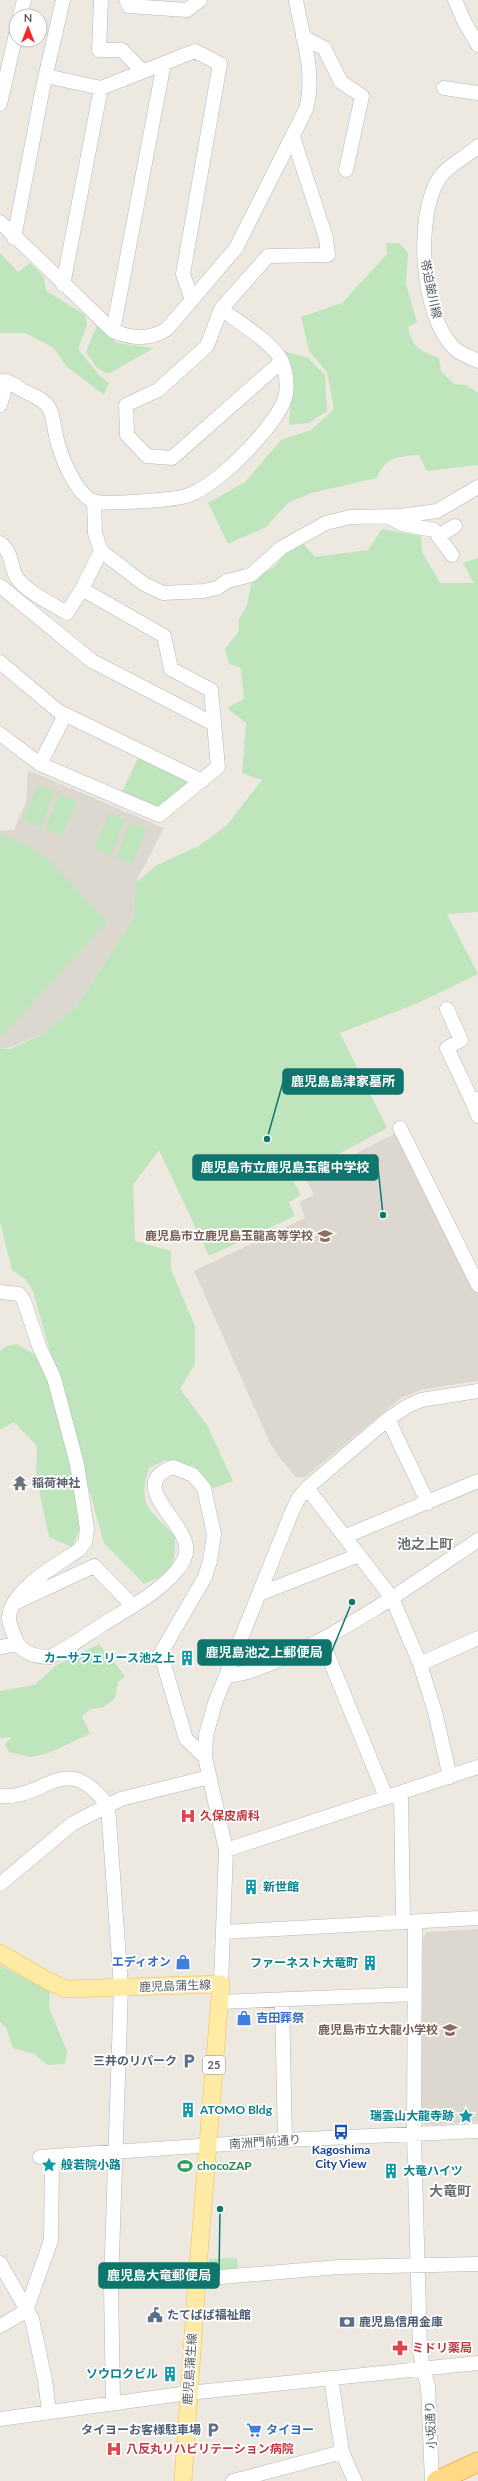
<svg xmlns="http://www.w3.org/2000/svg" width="478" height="2481" font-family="Lato,'Noto Sans JP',sans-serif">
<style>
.education{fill:#ddd8cf}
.green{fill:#bee5bc}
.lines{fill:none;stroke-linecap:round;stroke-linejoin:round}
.minor-casing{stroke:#b3b7bc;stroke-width:15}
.major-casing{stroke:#f4bd52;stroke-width:18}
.highway-casing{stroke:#ed9500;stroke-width:21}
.minor{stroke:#fff;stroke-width:14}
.major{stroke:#ffeba3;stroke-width:17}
.highway{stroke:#ffd985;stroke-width:20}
.labels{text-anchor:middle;stroke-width:3.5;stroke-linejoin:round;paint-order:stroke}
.shield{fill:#fff;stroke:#8b8e91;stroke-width:1}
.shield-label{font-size:11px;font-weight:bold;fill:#595d62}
.street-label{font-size:12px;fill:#595d62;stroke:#fff}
.education-label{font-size:12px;font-weight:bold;fill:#785e54;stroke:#fff;text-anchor:end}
.worship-label{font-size:12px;font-weight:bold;fill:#5b616d;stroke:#fff;text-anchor:start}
.culture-label{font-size:12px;font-weight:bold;fill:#0d838f;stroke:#fff;text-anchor:end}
.health-label{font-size:12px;font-weight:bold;fill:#be3a42;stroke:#fff;text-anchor:start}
.shop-label{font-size:12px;font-weight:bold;fill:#366cbe;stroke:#fff;text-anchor:start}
.service-label{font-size:12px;font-weight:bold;fill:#4e5e75;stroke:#fff;text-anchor:end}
.transit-label{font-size:12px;font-weight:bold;fill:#164399;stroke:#fff}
.leisure-label{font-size:12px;font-weight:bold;fill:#27864d;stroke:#fff;text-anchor:start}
.quarter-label{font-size:14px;font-weight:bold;fill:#6a7074;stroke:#fff}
.leader{fill:none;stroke:#0f766e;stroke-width:1.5}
.callout-dot{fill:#0f766e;stroke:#fff;stroke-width:1.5}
.callout{fill:#0f766e;stroke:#0f766e;stroke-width:1.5}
.callout-label{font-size:13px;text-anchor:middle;font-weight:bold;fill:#fff}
</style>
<rect width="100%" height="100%" fill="#ede9e0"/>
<!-- education -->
<path class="education" d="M 28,770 L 164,828 L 136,882 L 133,919 L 75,1008 L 43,1034 L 8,1048 L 0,1048 L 0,831 L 14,830 L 26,802 Z
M 398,1132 L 478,1292 L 478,1381 L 424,1389 L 401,1398 L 305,1477 L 296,1477 L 279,1457 L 270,1443 L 194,1271 L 305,1218 L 299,1202 L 314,1195 L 306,1179 Z
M 478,1929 L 478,2122 L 424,2125 L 421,2121 L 423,1939 L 427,1932 Z"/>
<!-- green -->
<path class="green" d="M 386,243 L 399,243 L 408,253 L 406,284 L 417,322 L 408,327 C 412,348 421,351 439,358 L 441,371 L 454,384 L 466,385 L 478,393 L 478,465 L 427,471 L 419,455 C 397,457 386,456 377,478 L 311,493 L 288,503 L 266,527 L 228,544 L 208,503 L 245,482 L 281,440 L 311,430 L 334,409 L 327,372 L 309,351 L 301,317 L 342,303 L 387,254 Z
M 0,253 L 18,272 L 30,263 L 44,277 L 46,291 L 85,315 L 87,325 L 78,349 L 100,376 L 109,383 L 104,395 L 66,366 L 54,348 L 25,333 L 0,333 Z
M 97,325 L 117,343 L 154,348 L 108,374 L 97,368 L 86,352 Z
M 280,350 L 308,358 L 325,375 L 327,411 L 309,423 L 289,425 L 293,371 Z
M 382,529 L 421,536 L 422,552 L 440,583 L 474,583 L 463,563 L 478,558 L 478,912 L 447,914 L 478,974 L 418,1003 L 340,1033 L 387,1128 L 292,1179 L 301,1195 L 289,1202 L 295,1216 L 209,1256 L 159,1150 L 133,1185 L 135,1241 L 171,1251 L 171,1270 L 195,1326 L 195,1364 L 180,1389 L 207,1425 L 233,1481 L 213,1488 L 194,1466 L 165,1460 L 149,1468 C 136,1509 152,1509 175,1537 C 175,1568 173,1572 144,1584 L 104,1543 L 33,1291 L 25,1279 L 12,1270 L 0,1222 L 0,1048 L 10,1049 L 43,1034 L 75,1008 L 133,919 L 136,882 L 157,865 L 199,846 L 227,825 L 262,780 L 242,773 L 246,723 L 227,708 L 244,699 L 241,668 L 229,664 L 225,649 L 239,631 L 239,619 L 247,605 L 252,580 L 274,567 L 287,552 L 302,542 L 315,557 L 368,550 Z
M 139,756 L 187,778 L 186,787 C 155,813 158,810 121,794 Z
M 38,785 L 55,792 L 40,827 L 23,820 Z
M 60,794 L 77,801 L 62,836 L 45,829 Z
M 109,813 L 126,820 L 110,855 L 94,848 Z
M 131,822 L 147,829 L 132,864 L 116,857 Z
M 0,834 L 24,844 L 47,858 L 107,922 L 18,1019 L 0,1036 Z
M 17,1344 L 37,1356 L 57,1405 L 83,1520 L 72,1547 L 49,1537 L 36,1475 L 37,1446 L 14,1422 L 0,1430 L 0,1351 L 7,1346 Z
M 99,1644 L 125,1676 L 118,1682 L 115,1698 L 104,1707 L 91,1709 L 82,1716 L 90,1734 L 46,1754 L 30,1757 L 9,1752 L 5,1744 L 12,1737 L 0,1738 L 0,1691 L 34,1685 L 57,1665 Z
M 0,1965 L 50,1992 L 49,2008 L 67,2051 L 65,2064 L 48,2065 L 34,2054 L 13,2048 L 6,2028 L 0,2022 Z
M 237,2258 L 238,2271 L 208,2274 L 209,2259 Z"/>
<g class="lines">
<!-- minor casing -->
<g class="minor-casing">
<path id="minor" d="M 101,0 L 99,50 L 122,50 L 142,71
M 126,0 L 129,6 L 187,10 L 200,0
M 455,0 L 464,21 L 478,45
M 20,16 L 24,0
M 303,37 L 324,48 L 341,82 L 362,96 L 346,170
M 46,76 L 101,88 L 195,51 L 220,64 L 183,274 L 192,300
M 444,88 L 478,93
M 0,104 L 16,34
M 478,146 C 467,157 449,164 440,177 C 414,215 421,316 454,348 C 460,354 470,357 478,361
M 0,222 L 113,331 C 133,339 149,340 167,329 L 236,248 L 306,109 C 316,73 302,36 296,0
M 14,238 L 43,87 L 63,0
M 63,285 L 101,88
M 221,309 L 207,346 L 158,390 L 126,405 L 127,435 L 147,456 L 172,458 L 282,361
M 113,331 L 164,63
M 0,381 C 9,381 14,385 22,390 C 31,395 43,398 49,408 C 54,417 54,430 57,440 C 61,457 76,494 93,501 C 104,505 177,500 189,495 C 217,486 277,425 285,398 C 288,387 286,373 282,362 C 275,344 237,321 221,309 L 268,256 L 328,255 L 326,238 L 293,137
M 0,405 L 7,381
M 392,519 L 402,524 L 434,530 L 452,555
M 438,536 L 455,526
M 0,543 C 14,554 9,565 17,578 C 29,594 51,603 67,613 L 82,589
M 101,551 L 144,584 L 163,593 L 204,591 L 217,588 L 227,581 L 251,575 L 281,548 L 326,523 L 350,517 L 400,516 L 437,511 L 478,487
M 0,586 L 92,661 L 214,724
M 0,662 L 58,711 L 202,781
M 0,734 L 40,764 L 159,815 L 218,767 L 211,690 L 171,669 L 164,636 L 82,589 L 101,551 L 95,533 L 94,501
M 40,764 L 65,715
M 447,1009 L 461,1040 L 447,1048 L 472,1101
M 478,1099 L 472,1101 L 478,1116
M 400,1128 L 478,1285
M 0,1292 L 19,1294 L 24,1301 L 39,1346 L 54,1378 L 77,1464 L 87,1529 L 85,1542 L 79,1550 C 58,1564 9,1591 9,1618 C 9,1624 13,1632 15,1638 C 20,1653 36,1657 50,1657 C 68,1648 85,1636 102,1625 C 127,1609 159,1593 178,1569 C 181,1566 185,1558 186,1553 C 192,1525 123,1485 173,1467 L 193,1475 L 204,1488 L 214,1534 L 210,1561 L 205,1577 L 162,1651 L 162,1658 L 186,1739 L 205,1757
M 388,1419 L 428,1503
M 307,1488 L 392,1598 L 420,1664 L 435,1712 L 450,1777
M 346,1536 L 478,1481
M 259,1594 L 359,1555
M 15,1603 L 94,1566 L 132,1605
M 322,1641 L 386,1797
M 0,1647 L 17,1644
M 420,1664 L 478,1638
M 226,1676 C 248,1674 265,1666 286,1657 C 355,1626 416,1582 478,1540
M 401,1793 L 403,1922
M 0,1796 C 46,1800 65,1748 108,1806 L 121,1987 L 111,2285 L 113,2403
M 226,1850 L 478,1767
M 0,1884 L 72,1824 L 89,1815 L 121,1799 L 209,1777
M 415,1922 L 414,2135 L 420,2350 L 423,2369 L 428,2386 L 432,2481
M 223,1932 L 478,1918
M 221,1984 L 226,1850 L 205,1757 L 206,1735 L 215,1703 L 291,1514 L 298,1499 L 307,1488 L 388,1419 L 406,1407 L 421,1400 L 478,1391
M 282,2001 L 285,2140
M 219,2002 L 415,1994
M 40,2157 L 285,2140 L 478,2131
M 0,2263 L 32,2319 L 45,2380 L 49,2412
M 197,2279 L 339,2267 L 478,2264
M 0,2326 L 26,2311 L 51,2240 L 52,2156
M 331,2378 L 342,2452 L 355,2481
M 0,2419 L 188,2393 L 478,2363
M 233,2481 L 342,2452"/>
</g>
<!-- major casing -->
<g class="major-casing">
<path id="major" d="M 0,1953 L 48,1981 L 66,1989 L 221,1984 L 197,2279 L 183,2481"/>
</g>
<!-- highway casing -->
<g class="highway-casing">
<path id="highway" d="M 437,2481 L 478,2462"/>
</g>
<!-- minor -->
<use href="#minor" class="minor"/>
<!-- major -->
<use href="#major" class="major"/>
<!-- highway -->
<use href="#highway" class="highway"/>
</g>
<!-- icons -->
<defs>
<g id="school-bare" transform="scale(1.2)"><path d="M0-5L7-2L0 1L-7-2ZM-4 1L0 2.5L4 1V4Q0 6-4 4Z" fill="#8d6e63" stroke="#fff" stroke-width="2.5" paint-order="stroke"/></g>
<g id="temple-bare" transform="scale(1.2)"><path d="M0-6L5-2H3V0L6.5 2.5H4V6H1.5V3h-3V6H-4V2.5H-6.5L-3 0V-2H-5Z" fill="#6b7280" stroke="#fff" stroke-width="2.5" paint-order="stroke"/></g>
<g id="building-bare" transform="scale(1.2)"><path d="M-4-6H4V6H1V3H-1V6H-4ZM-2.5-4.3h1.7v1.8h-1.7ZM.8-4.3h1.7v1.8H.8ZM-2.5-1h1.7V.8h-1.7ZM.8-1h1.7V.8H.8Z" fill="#0f9aa8" stroke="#fff" stroke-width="2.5" paint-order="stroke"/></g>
<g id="hospital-bare" transform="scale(1.2)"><path d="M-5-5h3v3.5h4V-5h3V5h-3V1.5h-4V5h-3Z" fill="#e0444e" stroke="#fff" stroke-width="2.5" paint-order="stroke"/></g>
<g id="shop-bare" transform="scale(1.2)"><path d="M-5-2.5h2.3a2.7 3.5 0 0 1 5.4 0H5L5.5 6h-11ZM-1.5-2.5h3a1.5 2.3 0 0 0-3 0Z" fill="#3f7fe0" stroke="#fff" stroke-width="2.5" paint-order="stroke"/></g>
<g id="parking-bare" transform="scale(1.2)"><path d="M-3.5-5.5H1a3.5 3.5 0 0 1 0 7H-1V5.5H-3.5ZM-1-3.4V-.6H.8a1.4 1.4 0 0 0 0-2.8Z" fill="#5c6f8a" stroke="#fff" stroke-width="2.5" paint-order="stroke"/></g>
<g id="sight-bare" transform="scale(1.2)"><path d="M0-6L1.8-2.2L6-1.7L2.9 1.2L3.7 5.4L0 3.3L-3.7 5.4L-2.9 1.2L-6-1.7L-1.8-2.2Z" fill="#0f9aa8" stroke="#fff" stroke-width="2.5" paint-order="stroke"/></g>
<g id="bus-bare" transform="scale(1.2)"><path d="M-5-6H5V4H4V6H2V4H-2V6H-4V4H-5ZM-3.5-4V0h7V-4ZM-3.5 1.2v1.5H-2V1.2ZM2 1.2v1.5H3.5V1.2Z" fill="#1a4fb4" stroke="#fff" stroke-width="2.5" paint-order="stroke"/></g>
<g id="stadium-bare" transform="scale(1.2)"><path d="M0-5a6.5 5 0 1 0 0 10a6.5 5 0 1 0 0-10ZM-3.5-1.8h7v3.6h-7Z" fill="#2e9e5b" stroke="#fff" stroke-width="2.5" paint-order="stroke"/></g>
<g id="civic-bare" transform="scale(1.2)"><path d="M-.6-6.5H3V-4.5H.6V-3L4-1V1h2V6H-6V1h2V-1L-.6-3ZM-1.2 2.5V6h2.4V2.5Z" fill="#5c6f8a" stroke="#fff" stroke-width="2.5" paint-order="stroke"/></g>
<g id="bank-bare" transform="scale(1.2)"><path d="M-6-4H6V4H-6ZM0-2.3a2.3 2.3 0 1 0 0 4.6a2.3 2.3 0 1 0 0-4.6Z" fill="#5c6f8a" stroke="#fff" stroke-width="2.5" paint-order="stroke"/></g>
<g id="pharmacy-bare" transform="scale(1.2)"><path d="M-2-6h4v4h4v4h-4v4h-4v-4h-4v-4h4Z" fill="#e0444e" stroke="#fff" stroke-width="2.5" paint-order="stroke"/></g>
<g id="supermarket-bare" transform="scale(1.2)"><path d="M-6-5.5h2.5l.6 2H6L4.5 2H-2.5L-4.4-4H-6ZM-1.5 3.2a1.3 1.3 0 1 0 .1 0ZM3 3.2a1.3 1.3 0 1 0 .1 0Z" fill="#3f7fe0" stroke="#fff" stroke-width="2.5" paint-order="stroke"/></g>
</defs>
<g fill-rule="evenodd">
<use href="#school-bare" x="325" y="1236"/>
<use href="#temple-bare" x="20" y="1483"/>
<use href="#building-bare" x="187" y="1658"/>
<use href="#hospital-bare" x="188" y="1816"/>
<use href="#building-bare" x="251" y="1887"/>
<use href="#shop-bare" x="183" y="1962"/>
<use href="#building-bare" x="370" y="1963"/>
<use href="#shop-bare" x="244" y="2018"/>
<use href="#school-bare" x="450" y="2030"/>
<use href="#parking-bare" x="189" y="2061"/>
<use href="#building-bare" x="188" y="2110"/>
<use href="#sight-bare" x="466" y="2116"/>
<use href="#bus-bare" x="341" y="2132"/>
<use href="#sight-bare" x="49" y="2165"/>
<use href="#stadium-bare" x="185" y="2166"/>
<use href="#building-bare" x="391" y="2171"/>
<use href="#civic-bare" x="155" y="2315"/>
<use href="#bank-bare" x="347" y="2322"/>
<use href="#pharmacy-bare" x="400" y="2348"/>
<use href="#building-bare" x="170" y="2374"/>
<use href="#parking-bare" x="213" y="2430"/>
<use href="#supermarket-bare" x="254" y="2430"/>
<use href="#hospital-bare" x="114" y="2449"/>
</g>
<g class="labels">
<!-- shield labels -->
<rect class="shield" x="203" y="2056" width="22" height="18" rx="3"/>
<g class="shield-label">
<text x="214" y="2069">25</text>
</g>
<!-- street labels -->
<g class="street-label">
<text transform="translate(431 289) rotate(78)" y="4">帯迫皷川線</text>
<text transform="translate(175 1986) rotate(-2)" y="4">鹿児島蒲生線</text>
<text transform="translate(265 2142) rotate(-4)" y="4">南洲門前通り</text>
<text transform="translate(190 2369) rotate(-86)" y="4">鹿児島蒲生線</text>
<text transform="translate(431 2425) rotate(-93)" y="4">小坂通り</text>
</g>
<!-- education labels -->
<g class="education-label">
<text x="313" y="1240">鹿児島市立鹿児島玉龍高等学校</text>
<text x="438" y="2034">鹿児島市立大龍小学校</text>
</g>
<!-- worship labels -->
<g class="worship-label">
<text x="32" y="1487">稲荷神社</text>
</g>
<!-- culture labels -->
<g class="culture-label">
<text x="175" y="1662">カーサフェリース池之上</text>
<text x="263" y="1891" text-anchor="start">新世館</text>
<text x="358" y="1967">ファーネスト大竜町</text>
<text x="200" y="2114" text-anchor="start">ATOMO Bldg</text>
<text x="454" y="2120">瑞雲山大龍寺跡</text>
<text x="61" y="2169" text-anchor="start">般若院小路</text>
<text x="403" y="2175" text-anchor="start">大竜ハイツ</text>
<text x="158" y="2378">ソウロクビル</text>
</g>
<!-- health labels -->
<g class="health-label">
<text x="200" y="1820">久保皮膚科</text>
<text x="412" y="2352">ミドリ薬局</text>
<text x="126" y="2453">八反丸リハビリテーション病院</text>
</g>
<!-- shop labels -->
<g class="shop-label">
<text x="171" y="1966" text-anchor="end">エディオン</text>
<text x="256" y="2022">吉田葬祭</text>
<text x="266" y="2434">タイヨー</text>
</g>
<!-- service labels -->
<g class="service-label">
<text x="177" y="2065">三井のリパーク</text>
<text x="167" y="2319" text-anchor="start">たてばば福祉館</text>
<text x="359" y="2326" text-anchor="start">鹿児島信用金庫</text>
<text x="201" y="2434">タイヨーお客様駐車場</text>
</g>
<!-- transit labels -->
<g class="transit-label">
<text x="341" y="2154">Kagoshima<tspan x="341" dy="14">City View</tspan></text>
</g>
<!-- leisure labels -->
<g class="leisure-label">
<text x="197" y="2170">chocoZAP</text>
</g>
<!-- quarter labels -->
<g class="quarter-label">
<text x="425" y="1549">池之上町</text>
<text x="450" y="2196">大竜町</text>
</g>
</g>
<!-- callouts -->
<path class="leader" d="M267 1139L283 1082M383 1215L378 1167M352 1602L331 1653M220 2209L219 2275"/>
<g class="callout-dot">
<circle cx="267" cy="1139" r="4"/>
<circle cx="383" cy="1215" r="4"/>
<circle cx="352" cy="1602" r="4"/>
<circle cx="220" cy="2209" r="4"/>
</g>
<g class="callout">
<rect x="283" y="1069" width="120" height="25" rx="4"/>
<rect x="193" y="1155" width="185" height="25" rx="4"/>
<rect x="198" y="1640" width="133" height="25" rx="4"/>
<rect x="99" y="2263" width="120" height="25" rx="4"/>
</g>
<g class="callout-label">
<text x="343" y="1086">鹿児島島津家墓所</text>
<text x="285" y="1172">鹿児島市立鹿児島玉龍中学校</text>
<text x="264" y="1657">鹿児島池之上郵便局</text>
<text x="159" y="2280">鹿児島大竜郵便局</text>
</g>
<!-- north arrow -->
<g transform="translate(28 28)"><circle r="19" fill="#ffffff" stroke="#bdbec0"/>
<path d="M0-3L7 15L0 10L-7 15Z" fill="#ed2a26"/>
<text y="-6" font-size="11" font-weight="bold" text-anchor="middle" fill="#595d62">N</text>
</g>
</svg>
